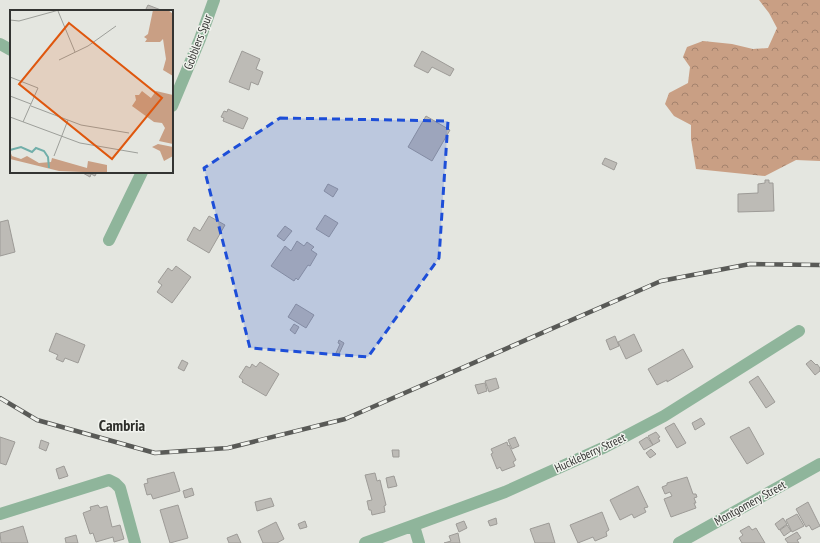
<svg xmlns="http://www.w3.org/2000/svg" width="820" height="543" font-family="'PT Sans Narrow',sans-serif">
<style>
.forest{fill:url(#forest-crowns)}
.building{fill:#bdbbb6;stroke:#9d9b97}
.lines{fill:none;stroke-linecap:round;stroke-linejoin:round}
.minor{stroke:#8fb59b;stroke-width:12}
.rail-casing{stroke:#595a57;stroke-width:4.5}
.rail{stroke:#f1f3ee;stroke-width:3;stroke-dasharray:9;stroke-linecap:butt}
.marked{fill:#1d4ed8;fill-opacity:0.2;stroke:#1d4ed8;stroke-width:3;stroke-dasharray:8 5;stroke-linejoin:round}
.labels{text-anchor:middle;stroke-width:3;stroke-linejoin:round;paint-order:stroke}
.street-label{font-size:12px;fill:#333432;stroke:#f1f3ee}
.district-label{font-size:16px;font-weight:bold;fill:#2d2e2a;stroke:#f1f3ee}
.inset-river{fill:none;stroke:#72afaa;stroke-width:2}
.inset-road{fill:none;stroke:#9d9f9a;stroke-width:1}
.view{fill:#df570e;fill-opacity:0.15;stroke:#df570e;stroke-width:2}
.inset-edge{fill:none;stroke:#333432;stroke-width:2}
</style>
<defs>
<pattern id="forest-crowns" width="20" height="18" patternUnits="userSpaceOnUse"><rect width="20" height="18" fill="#c99f84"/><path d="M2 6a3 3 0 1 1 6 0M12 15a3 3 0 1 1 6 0" fill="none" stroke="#a4826d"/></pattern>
</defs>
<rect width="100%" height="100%" fill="#e4e6e0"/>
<!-- forest -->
<path class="forest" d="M 759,0 L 820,0 L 820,161 L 796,160 L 765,176 L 696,169 L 691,139 L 691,125 L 674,116 L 665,104 L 669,93 L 688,83 L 690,67 L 683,57 L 687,47 L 703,41 L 732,44 L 753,49 L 768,48 L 777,28 L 769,13 Z"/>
<!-- building -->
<path class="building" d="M 148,5 L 161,10 L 160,11 L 145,11 Z
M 242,51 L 260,59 L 256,69 L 263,72 L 258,85 L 251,82 L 249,90 L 229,82 Z
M 422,51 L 454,69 L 450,76 L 432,67 L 428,73 L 414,66 Z
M 228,109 L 248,118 L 243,129 L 223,121 L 224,118 L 221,117 L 224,111 L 227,112 Z
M 426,116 L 450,130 L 432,161 L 408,147 Z
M 605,158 L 617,163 L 614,170 L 602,164 Z
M 81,172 L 97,172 L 95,176 L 91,174 L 90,177 Z
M 765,180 L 769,180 L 769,183 L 773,183 L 774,211 L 738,212 L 738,194 L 758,193 L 758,184 L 765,183 Z
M 328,184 L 338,189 L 333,197 L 324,191 Z
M 325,215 L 338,223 L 329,237 L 316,229 Z
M 209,216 L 225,225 L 209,253 L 187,240 L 194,227 L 200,231 Z
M 8,220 L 15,252 L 0,256 L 0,222 Z
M 285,226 L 292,231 L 284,241 L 277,236 Z
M 297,241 L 304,246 L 307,242 L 314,247 L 311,250 L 317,254 L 310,266 L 308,265 L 298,280 L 296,278 L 294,281 L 271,266 L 285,246 L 291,251 Z
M 176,266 L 191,277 L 172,303 L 157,292 L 162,285 L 158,282 L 168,268 L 172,271 Z
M 296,304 L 314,315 L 306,328 L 288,317 Z
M 294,324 L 299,327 L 295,334 L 290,330 Z
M 56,333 L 85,345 L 78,363 L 65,358 L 63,362 L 56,359 L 58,355 L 49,351 Z
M 634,334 L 642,351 L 626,359 L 618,342 Z
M 615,336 L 619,346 L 610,350 L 606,340 Z
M 339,340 L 344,343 L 339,354 L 336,353 L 340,344 L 338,343 Z
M 683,349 L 693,367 L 667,382 L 667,380 L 657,385 L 648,369 Z
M 182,360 L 188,363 L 184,371 L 178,368 Z
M 811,360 L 816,365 L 817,364 L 820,368 L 820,371 L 815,375 L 806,364 Z
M 260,362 L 279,374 L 266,396 L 242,382 L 243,380 L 239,377 L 246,366 L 250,368 L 252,364 L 256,367 Z
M 758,376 L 775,402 L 766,408 L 749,382 Z
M 496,378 L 499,388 L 489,392 L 485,381 Z
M 485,383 L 487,391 L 478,394 L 475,385 Z
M 701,418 L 705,424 L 695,430 L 692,423 Z
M 674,423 L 686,443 L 677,448 L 665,428 Z
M 749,427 L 764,454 L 747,464 L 730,437 Z
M 656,432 L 660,437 L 658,438 L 660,441 L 653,445 L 648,436 Z
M 0,437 L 15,442 L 6,465 L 0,463 Z
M 515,437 L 519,446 L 512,449 L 508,440 Z
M 647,437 L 653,445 L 644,450 L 639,442 Z
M 41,440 L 49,443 L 46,451 L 39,448 Z
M 507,442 L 508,446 L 509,445 L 516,460 L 513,462 L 515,466 L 502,471 L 500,467 L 497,469 L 491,454 L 493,453 L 491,449 Z
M 651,449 L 656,454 L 650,458 L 646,453 Z
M 392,450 L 399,450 L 399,457 L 393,457 Z
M 64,466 L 68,476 L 59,479 L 56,469 Z
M 174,472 L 180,491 L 153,499 L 151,494 L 147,495 L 144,484 L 148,483 L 147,479 Z
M 375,473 L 377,481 L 380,480 L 386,505 L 384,506 L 385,512 L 372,515 L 371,510 L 369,510 L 367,501 L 372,500 L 365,475 Z
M 394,476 L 397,486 L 388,488 L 386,478 Z
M 687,477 L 693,494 L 696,494 L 697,497 L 694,498 L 696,503 L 694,503 L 696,508 L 671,517 L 664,499 L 672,496 L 670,492 L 665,494 L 662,487 L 667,485 L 667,483 Z
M 638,486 L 648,507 L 644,508 L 646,512 L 634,518 L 632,514 L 620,520 L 610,500 Z
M 192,488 L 194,495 L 185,498 L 183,491 Z
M 271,498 L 274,506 L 257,511 L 255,502 Z
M 808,502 L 820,526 L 812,530 L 809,525 L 806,527 L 796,509 Z
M 98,505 L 100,508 L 107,506 L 112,527 L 120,525 L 124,539 L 114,542 L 113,537 L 96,542 L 93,533 L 90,534 L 83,513 L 91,510 L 90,507 Z
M 178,505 L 188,538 L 170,543 L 160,510 Z
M 602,512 L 609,530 L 606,532 L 607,536 L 595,541 L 593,537 L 578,543 L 570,525 Z
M 797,514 L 804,526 L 792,532 L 786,520 Z
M 496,518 L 497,524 L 490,526 L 488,521 Z
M 783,518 L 787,524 L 779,530 L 775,524 Z
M 305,521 L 307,527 L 300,529 L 298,524 Z
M 464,521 L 467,528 L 459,532 L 456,524 Z
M 276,522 L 284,539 L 277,543 L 263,543 L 258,531 Z
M 549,523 L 555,543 L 535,543 L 530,529 Z
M 787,525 L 791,531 L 784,536 L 780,530 Z
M 23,526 L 28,543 L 1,543 L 0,533 Z
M 749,526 L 752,530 L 756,528 L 765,543 L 742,543 L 739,538 L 743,535 L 740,531 Z
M 797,532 L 801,538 L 797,540 L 799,543 L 788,543 L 785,539 Z
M 458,533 L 460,543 L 444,543 L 451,541 L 449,536 Z
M 237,534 L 241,543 L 229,543 L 227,538 Z
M 76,535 L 78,543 L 66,543 L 65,538 Z"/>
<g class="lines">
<!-- minor -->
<path class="minor" d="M 0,44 L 11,50
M 172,106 L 200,39 L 214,0
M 109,240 L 142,172
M 0,514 L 109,480 L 115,483 L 120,488 L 135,543
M 414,526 L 419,543
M 365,543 L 505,492 L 605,447 L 664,416 L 799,331
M 679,543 L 820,464"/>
<!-- rail casing -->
<g class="rail-casing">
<path id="rail" d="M 0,398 L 37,420 L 155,453 L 228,448 L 345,419 L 661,281 L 750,264 L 820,265"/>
</g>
<!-- rail -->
<use href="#rail" class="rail"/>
</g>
<!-- marked area -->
<path class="marked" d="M 280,118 L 448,121 L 439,258 L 368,357 L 250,348 L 204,168 Z"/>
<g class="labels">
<!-- street labels -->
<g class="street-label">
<text transform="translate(198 42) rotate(-69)" y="4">Gobblers Spur</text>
<text transform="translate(590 453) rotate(-25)" y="4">Huckleberry Street</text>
<text transform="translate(750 503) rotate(-29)" y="4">Montgomery Street</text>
</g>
<!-- district labels -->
<g class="district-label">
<text x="122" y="431">Cambria</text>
</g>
</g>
<!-- overview -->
<g transform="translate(10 10)">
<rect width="163" height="163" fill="#e4e6e0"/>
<path d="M 143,0 L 158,0 L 163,4 L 163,66 L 153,60 L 156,49 L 153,29 L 150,32 L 135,32 L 137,29 L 134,27 L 138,24 ZM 132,81 L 141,88 L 146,81 L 163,85 L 163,134 L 149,131 L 155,118 L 152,113 L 144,112 L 122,96 L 126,90 L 125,85 L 129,85 ZM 148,134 L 163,137 L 163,146 L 154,151 L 150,141 L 142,137 ZM 0,141 L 2,146 L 11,149 L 17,146 L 29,153 L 41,152 L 42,148 L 77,158 L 78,151 L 97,155 L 97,163 L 49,161 L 0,149 Z" fill="#c99f84"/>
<path class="inset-river" d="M 0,140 L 11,137 L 22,142 L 26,138 L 34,141 L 38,147 L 39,158"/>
<path class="inset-road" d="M 48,1 L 65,42M 0,10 L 9,11 L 49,0M 49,50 L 78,36 L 106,16M 0,67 L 28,78 L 13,112M 0,86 L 21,94M 21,96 L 71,115 L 119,123M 0,107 L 70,133 L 128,143M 44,146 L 58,110"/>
<path class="view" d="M 59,13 L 152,88 L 102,149 L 9,74 Z"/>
<rect width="163" height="163" class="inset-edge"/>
</g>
</svg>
